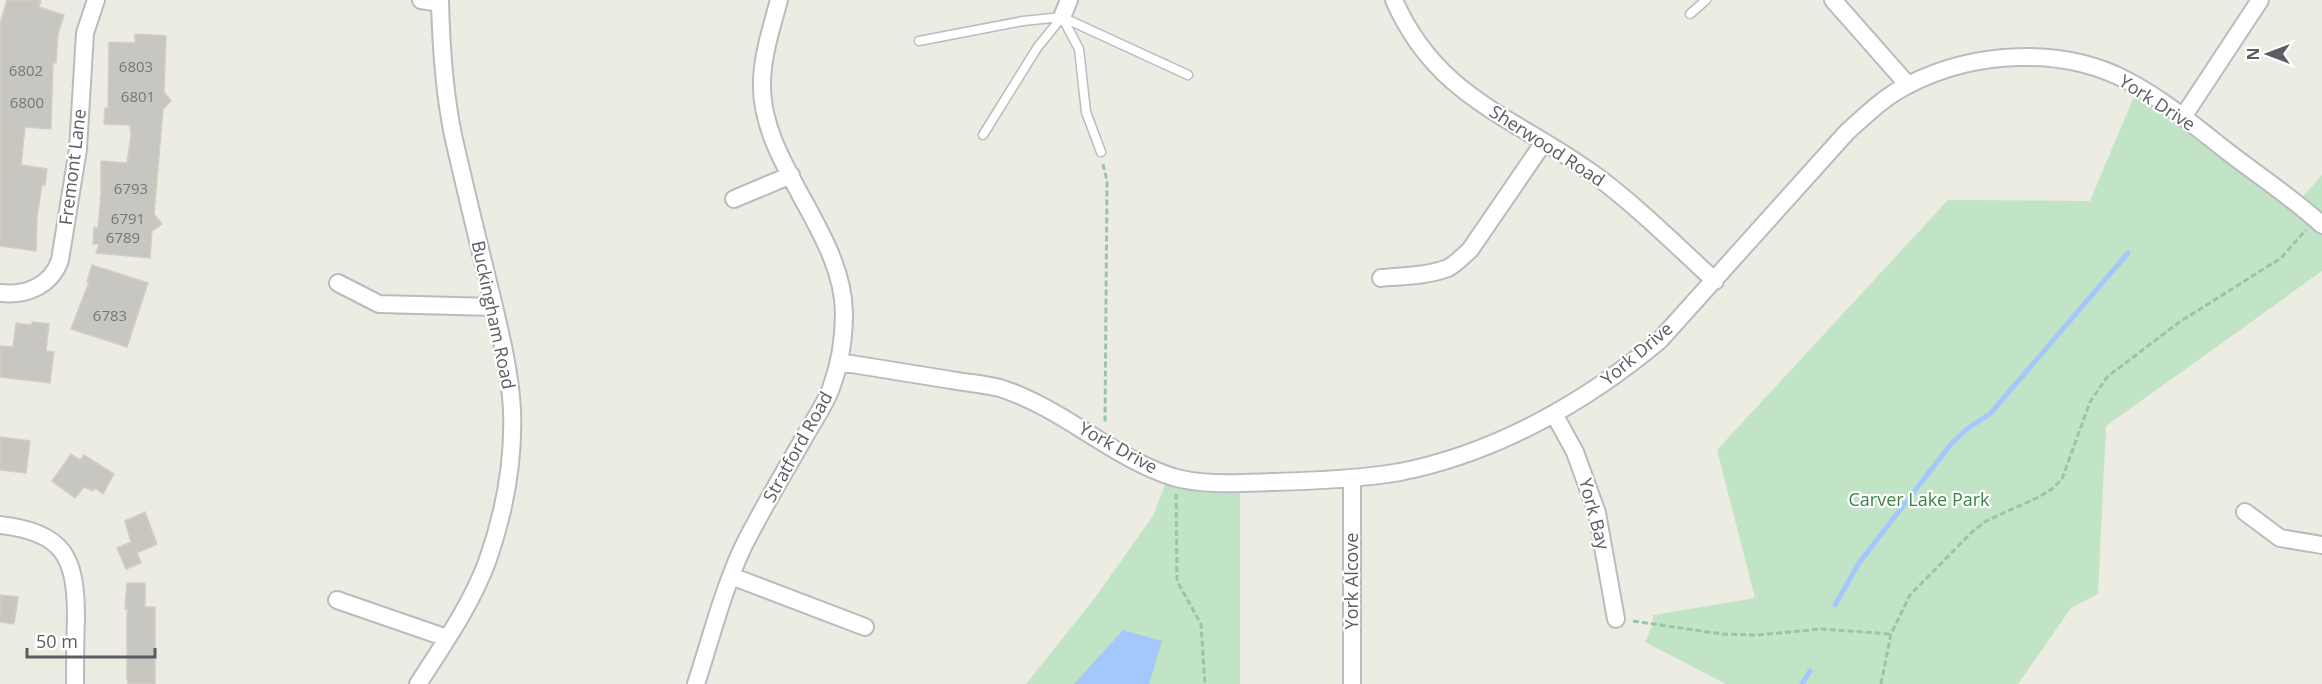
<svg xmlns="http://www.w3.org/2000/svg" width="2322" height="684" font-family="'Open Sans',sans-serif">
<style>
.green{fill:#c0e4c5}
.water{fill:#a4c8fb}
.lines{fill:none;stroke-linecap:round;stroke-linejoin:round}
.stream{stroke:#a4c8fb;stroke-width:5}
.building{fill:#c8c6c0;stroke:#d1cfc1;stroke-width:1.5}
.lane-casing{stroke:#babbc1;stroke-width:11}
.street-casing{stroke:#babbc1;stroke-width:20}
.path{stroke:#99c4ac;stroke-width:3;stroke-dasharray:6 3;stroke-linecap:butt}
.lane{stroke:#fff;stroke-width:8}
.street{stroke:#fff;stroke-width:16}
.labels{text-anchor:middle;stroke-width:4.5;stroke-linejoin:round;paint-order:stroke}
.number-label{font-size:15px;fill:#76777a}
.street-label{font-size:18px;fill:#5b5d63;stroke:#fff}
.park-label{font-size:18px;fill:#398347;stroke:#fff}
</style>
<rect width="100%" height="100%" fill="#edece2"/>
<!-- green -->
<path class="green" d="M 2138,87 L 2296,204 L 2322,175 L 2322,271 L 2106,426 L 2098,594 L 2071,608 L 2018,684 L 1726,684 L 1645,642 L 1653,624 L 1653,615 L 1755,598 L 1717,450 L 1948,200 L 2090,201 Z
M 1169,475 L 1240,483 L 1240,684 L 1026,684 L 1094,599 L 1153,516 Z"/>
<!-- water -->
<path class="water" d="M 1123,630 L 1162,641 L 1149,684 L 1074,684 Z"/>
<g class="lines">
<!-- stream -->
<path class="stream" d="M 1835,605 L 1859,563 L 1951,444 L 1968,428 L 1990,414 L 2128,253
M 1802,684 L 1810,671"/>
</g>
<!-- building -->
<path class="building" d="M 7,0 L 41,0 L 39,7 L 64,15 L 58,34 L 56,63 L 53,63 L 51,129 L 25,127 L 21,165 L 47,169 L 45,185 L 42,184 L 37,218 L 36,251 L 0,246 L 0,24 Z
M 135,34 L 166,36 L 164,92 L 171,101 L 163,109 L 154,214 L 162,224 L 152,231 L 150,258 L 96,253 L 99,244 L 93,244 L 94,227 L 98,228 L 101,194 L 101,161 L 127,163 L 131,135 L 130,125 L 104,124 L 105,108 L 108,108 L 109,42 L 135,43 Z
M 92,265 L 148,283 L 127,347 L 71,329 L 89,282 L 87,281 Z
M 32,322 L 49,324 L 46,351 L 54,352 L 50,383 L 0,377 L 0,346 L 13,347 L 16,323 L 32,325 Z
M 0,437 L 30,441 L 26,473 L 0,470 Z
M 71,454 L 80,460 L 84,455 L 114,474 L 103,494 L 95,488 L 93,491 L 84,487 L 75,498 L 52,481 Z
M 145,512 L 157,544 L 137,553 L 141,563 L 126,569 L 117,548 L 131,542 L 125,521 Z
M 127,583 L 145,583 L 145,607 L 155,607 L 155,684 L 128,684 L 127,679 L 127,609 L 125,609 Z
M 0,595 L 18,597 L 14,624 L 0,622 Z"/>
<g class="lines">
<!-- lane casing -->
<g class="lane-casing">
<path id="lane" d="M 1690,14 L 1706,0
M 919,41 L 1023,21 L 1062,17 L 1188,75
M 983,135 L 1037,48 L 1062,17 L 1079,49 L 1086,112 L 1101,152"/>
</g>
<!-- street casing -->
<g class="street-casing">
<path id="street" d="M 421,0 L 440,3
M 1394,0 C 1438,101 1519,118 1599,178 C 1640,209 1677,246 1715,281
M 1833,0 L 1908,85
M 1062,17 L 1069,0
M 2183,117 L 2260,0
M 734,199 L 791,175
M 1381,278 C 1402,276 1427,276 1448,268 C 1456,264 1463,256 1470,250 L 1544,142
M 338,283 L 379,304 L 494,307
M 0,293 C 26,296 51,286 60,260 L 78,149 L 85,33 L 96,0
M 839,362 C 876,368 914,374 951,380 C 967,383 985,384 1000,388 C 1063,408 1111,457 1173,477 C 1204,486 1241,483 1273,482 C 1315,481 1358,479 1400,472 C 1496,453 1586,402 1660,340 L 1847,132 C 1866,115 1885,96 1908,85 C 1974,51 2062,46 2128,81 C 2164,100 2196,127 2228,152 C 2259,176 2293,198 2322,225
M 1554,414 L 1575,452 L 1597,513 L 1616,619
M 2245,512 L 2280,538 L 2322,545
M 0,525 C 65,533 76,557 76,619 C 75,641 75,662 75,684
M 731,576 L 865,627
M 337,600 L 447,638
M 418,684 C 443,645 471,605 487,562 C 504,514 514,461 512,410 C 510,371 500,332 491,294 C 478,241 465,188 453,135 C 444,91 441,45 440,0
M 696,684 C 711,638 723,590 743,547 C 762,509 784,473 805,436 C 814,420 825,405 831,388 C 840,364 844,338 844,313 C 843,231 758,161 762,80 C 763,53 772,26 779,0
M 1352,684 L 1352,478"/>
</g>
<!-- path -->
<path class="path" d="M 1103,164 L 1107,181 L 1105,424
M 1176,494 L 1177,581 L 1201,624 L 1205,684
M 1633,621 L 1722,634 L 1757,635 L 1821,629 L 1891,634
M 1881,684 L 1891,634 L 1910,595 L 1972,532 L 1986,521 L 2039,497 L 2052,489 L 2062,479 L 2090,402 L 2107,377 L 2178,323 L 2281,258 L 2306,230"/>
<!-- lane -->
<use href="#lane" class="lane"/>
<!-- street -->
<use href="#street" class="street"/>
</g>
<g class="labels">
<!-- number labels -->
<g class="number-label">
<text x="136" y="72">6803</text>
<text x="26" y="76">6802</text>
<text x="138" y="102">6801</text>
<text x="27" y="108">6800</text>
<text x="131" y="194">6793</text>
<text x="128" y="224">6791</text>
<text x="123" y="243">6789</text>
<text x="110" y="321">6783</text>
</g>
<!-- street labels -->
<g class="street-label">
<text transform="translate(2157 103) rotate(33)" y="6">York Drive</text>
<text transform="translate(1547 146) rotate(33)" y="6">Sherwood Road</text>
<text transform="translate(73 167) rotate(-83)" y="6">Fremont Lane</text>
<text transform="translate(493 315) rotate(78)" y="6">Buckingham Road</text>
<text transform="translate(1637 354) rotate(-40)" y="6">York Drive</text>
<text transform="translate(798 447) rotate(-61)" y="6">Stratford Road</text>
<text transform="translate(1118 448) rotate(29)" y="6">York Drive</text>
<text transform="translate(1594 514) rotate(75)" y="6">York Bay</text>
<text transform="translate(1352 581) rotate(-90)" y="6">York Alcove</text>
</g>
<!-- park labels -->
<g class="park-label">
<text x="1919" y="506">Carver Lake Park</text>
</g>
</g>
<!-- north arrow -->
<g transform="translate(2268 54) rotate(270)" stroke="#ffffff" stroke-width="4.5" paint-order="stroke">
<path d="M0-4.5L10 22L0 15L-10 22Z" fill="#5b5d63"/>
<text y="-9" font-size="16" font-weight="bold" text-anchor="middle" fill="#5b5d63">N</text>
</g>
<!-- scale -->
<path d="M27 648v9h128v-9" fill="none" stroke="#5b5d63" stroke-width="3"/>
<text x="36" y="648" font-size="18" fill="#5b5d63" stroke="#ffffff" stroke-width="4.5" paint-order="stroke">50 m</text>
</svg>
